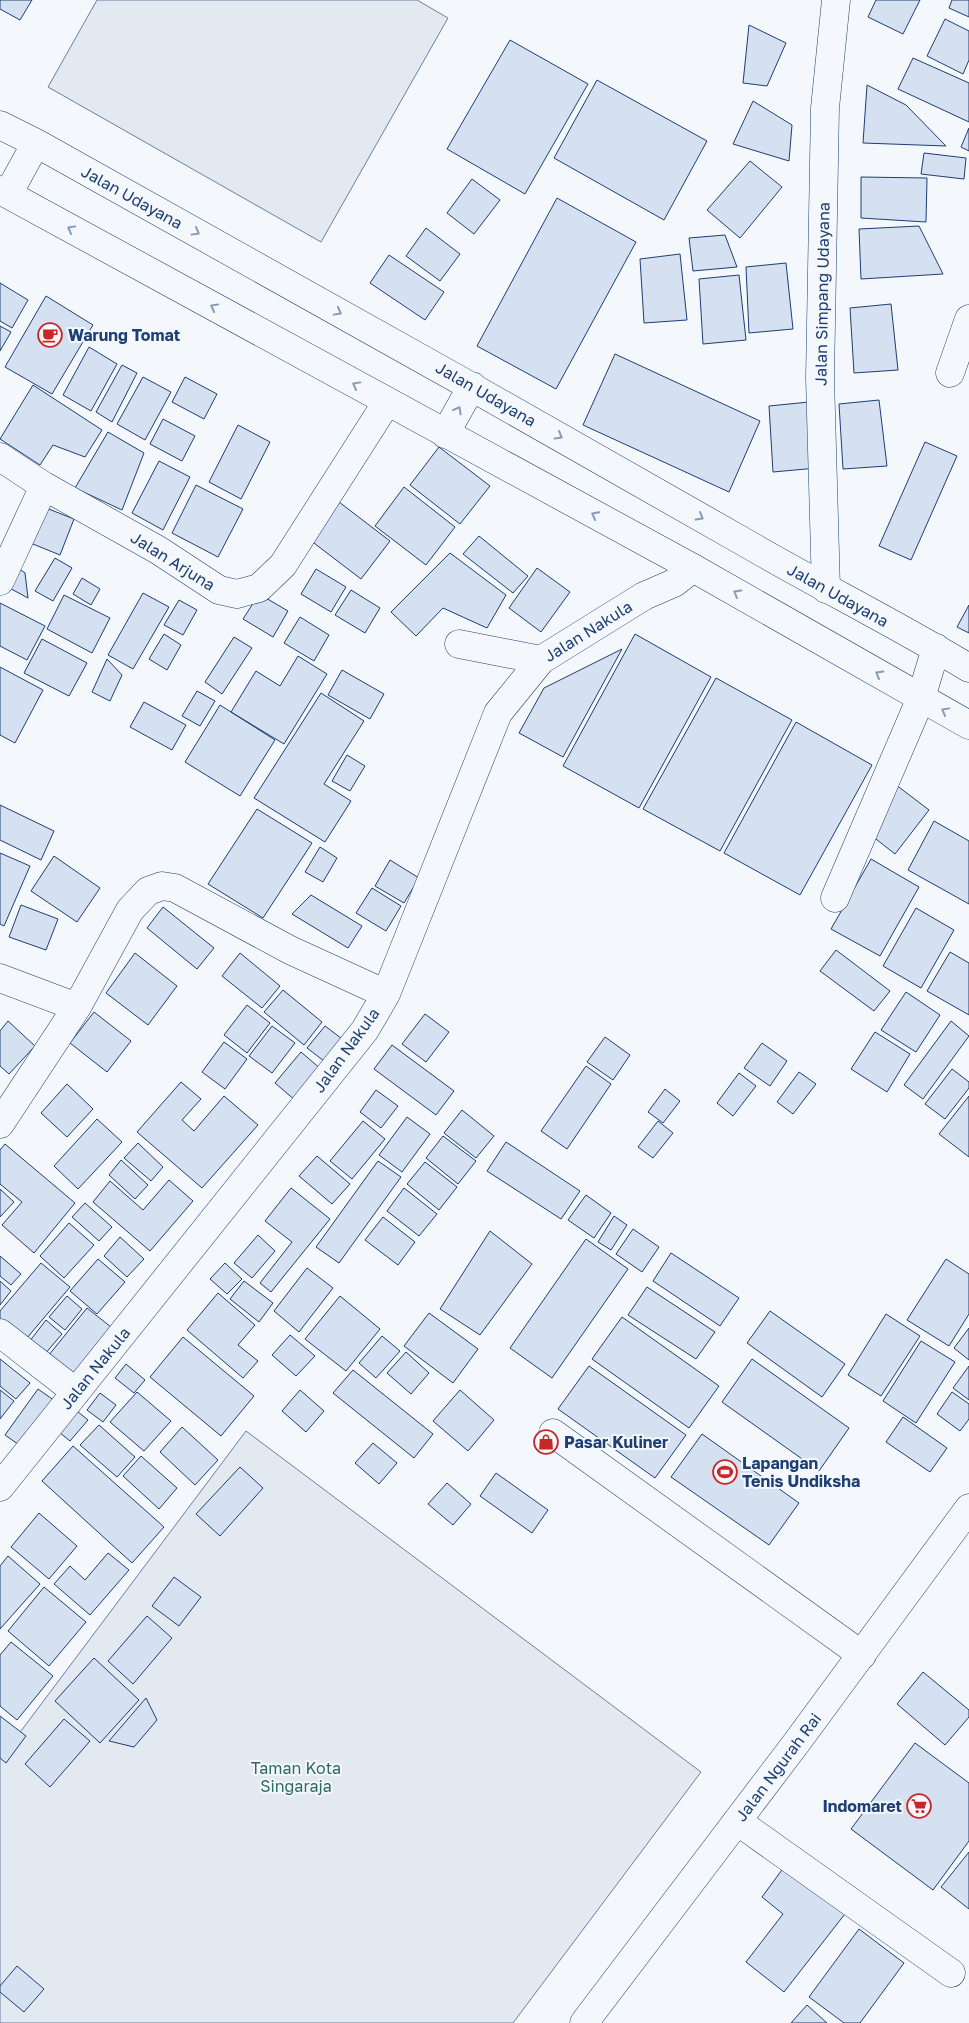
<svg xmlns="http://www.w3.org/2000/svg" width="969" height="2023" font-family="'Golos Text',sans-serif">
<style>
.green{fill:#e3e9f0;stroke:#687fa3}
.building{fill:#d5e0f0;stroke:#1d3f73}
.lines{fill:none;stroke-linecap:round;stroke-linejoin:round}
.street-casing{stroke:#1d3f73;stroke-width:29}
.secondary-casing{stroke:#1d3f73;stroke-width:29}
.highway-casing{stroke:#1d3f73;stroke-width:29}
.street{stroke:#f4f7fb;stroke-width:28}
.secondary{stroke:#f4f7fb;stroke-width:28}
.highway{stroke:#f4f7fb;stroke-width:28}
.oneway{stroke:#889bb7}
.labels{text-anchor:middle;stroke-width:4;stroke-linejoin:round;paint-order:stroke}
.street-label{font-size:16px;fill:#1d3f73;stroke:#f4f7fb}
.poi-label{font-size:16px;font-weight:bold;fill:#1d3f73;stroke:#f4f7fb;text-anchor:start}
.park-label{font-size:16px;fill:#2c6c60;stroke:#f4f7fb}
</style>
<rect width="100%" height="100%" fill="#f4f7fb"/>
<!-- green -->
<path class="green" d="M 97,0 L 417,0 L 448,18 L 321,242 L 48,87 Z
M 246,1431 L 701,1772 L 513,2023 L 0,2023 L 0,1759 Z"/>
<!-- building -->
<path class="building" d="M 0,0 L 32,0 L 20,20 L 0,9 Z
M 876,0 L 920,0 L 903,34 L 868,17 Z
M 952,0 L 969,0 L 969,17 L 949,8 Z
M 945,19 L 969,31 L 969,60 L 963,74 L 927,56 Z
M 749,25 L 786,43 L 767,86 L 743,83 Z
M 510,40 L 588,84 L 525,194 L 447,149 Z
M 913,58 L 969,83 L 969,122 L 898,89 Z
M 597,80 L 707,141 L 664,220 L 554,158 Z
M 867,85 L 906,105 L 946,146 L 863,143 Z
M 753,101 L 792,125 L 789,161 L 733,144 Z
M 969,128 L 969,151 L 961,147 Z
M 924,153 L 966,158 L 964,179 L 921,174 Z
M 750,161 L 782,187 L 740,238 L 707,210 Z
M 861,177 L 927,178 L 926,222 L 861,218 Z
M 472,179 L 500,200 L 474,234 L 447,213 Z
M 557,198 L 636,242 L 556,389 L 477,346 Z
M 919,226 L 943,274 L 861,279 L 859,229 Z
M 426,228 L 460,254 L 440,281 L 406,256 Z
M 725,235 L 737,267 L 693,271 L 689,238 Z
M 680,254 L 687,320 L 644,323 L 640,259 Z
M 389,255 L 444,292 L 425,320 L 370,283 Z
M 786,263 L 793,329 L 749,333 L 746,267 Z
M 739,275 L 746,340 L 703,344 L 699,279 Z
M 0,283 L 28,300 L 12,328 L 0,321 Z
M 46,296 L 93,325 L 52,394 L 5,367 Z
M 891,304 L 898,370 L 854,373 L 850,308 Z
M 0,326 L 11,332 L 0,351 Z
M 89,347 L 117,364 L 91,411 L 63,395 Z
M 615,354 L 760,421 L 729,492 L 583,425 Z
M 122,365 L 137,373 L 112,422 L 96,412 Z
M 143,377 L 171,392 L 145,440 L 117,424 Z
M 185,377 L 217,394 L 204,419 L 172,402 Z
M 33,385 L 102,430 L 85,457 L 53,445 L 40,465 L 0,439 Z
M 879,400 L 887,466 L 843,469 L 839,404 Z
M 809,402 L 817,468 L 773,472 L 769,406 Z
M 163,419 L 195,436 L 182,461 L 150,444 Z
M 238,425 L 270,442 L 241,499 L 209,482 Z
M 108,432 L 144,453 L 122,510 L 75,488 Z
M 925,442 L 957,456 L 911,560 L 879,546 Z
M 439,447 L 490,486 L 460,524 L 410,485 Z
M 159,461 L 190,477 L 163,530 L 132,513 Z
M 196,485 L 243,509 L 218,557 L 172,533 Z
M 404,487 L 455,527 L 426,565 L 375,526 Z
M 339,502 L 390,541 L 361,579 L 310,540 Z
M 41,506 L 74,519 L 60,555 L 28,542 Z
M 479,536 L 528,576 L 513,593 L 463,554 Z
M 450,553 L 506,595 L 487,628 L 443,608 L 416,636 L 391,612 Z
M 55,558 L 72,568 L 53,601 L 35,591 Z
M 12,564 L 25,573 L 28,598 L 2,584 Z
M 537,568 L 570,592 L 541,632 L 509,608 Z
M 316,569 L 346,587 L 331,612 L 301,594 Z
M 82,578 L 100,589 L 91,605 L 73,594 Z
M 351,590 L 380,608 L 365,633 L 335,615 Z
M 143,593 L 169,607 L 133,669 L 108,655 Z
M 259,594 L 288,611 L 273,637 L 243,619 Z
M 64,595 L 110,618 L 92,653 L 47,629 Z
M 179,600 L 197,610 L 183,635 L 164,625 Z
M 0,603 L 45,626 L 27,660 L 0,646 Z
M 969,605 L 969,633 L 957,627 Z
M 300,617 L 329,635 L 314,661 L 284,643 Z
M 164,634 L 181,645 L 167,670 L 149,659 Z
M 635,634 L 711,677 L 639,808 L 563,766 Z
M 234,637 L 252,648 L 222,694 L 205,682 Z
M 42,639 L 87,663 L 69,696 L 24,673 Z
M 622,649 L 563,757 L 519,733 L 544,688 Z
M 298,656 L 327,674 L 284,744 L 231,712 L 256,671 L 280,686 Z
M 107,659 L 122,675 L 110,701 L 92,692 Z
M 0,667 L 43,690 L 15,743 L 0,735 Z
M 342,670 L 384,694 L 370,719 L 328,695 Z
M 716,678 L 792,720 L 720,851 L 643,809 Z
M 197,691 L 215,701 L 200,726 L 182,716 Z
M 321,693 L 364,721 L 324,784 L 351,801 L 325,842 L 254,798 Z
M 144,702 L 186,725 L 172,750 L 130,727 Z
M 220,705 L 275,740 L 240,796 L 185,762 Z
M 796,722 L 872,765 L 800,895 L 724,853 Z
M 347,755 L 365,766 L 350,791 L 332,781 Z
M 887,778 L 929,810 L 895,854 L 867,832 Z
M 0,805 L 54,831 L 41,860 L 0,840 Z
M 257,809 L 312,843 L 263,918 L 208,884 Z
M 934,821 L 969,841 L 969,904 L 908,870 Z
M 320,847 L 337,858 L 323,882 L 305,872 Z
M 0,853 L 30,866 L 4,926 L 0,924 Z
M 54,856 L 100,888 L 77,922 L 31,891 Z
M 871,859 L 919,887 L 880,956 L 831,929 Z
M 390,860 L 419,878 L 404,903 L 375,886 Z
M 372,888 L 401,906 L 386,931 L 356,913 Z
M 311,895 L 362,926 L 348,948 L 292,914 Z
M 21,905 L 58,919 L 46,950 L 9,937 Z
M 163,907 L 214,948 L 197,969 L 147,928 Z
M 916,908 L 954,930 L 921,988 L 883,966 Z
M 836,950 L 890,991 L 874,1011 L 820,971 Z
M 950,952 L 969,963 L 969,1015 L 927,991 Z
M 135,953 L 177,986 L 148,1025 L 106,993 Z
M 240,953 L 280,986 L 262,1008 L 222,976 Z
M 283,990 L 322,1022 L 304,1045 L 264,1012 Z
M 906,992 L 940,1015 L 916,1052 L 881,1030 Z
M 247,1005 L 270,1023 L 247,1053 L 224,1035 Z
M 94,1012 L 131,1041 L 107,1072 L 70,1043 Z
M 425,1014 L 449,1032 L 426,1062 L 402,1044 Z
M 8,1021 L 35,1046 L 9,1074 L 0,1066 L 0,1031 Z
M 951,1021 L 969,1036 L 923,1099 L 904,1085 Z
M 272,1026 L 295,1043 L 272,1073 L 249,1056 Z
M 325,1026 L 341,1038 L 324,1061 L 307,1048 Z
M 875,1032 L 910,1054 L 887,1092 L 851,1069 Z
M 605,1037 L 630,1055 L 613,1080 L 587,1062 Z
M 224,1042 L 247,1059 L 225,1089 L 202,1072 Z
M 762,1043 L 787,1061 L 770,1086 L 744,1068 Z
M 392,1045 L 454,1091 L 436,1115 L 374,1069 Z
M 301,1052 L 322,1070 L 296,1101 L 275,1083 Z
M 586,1066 L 611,1084 L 567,1149 L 541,1131 Z
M 952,1069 L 969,1082 L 969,1088 L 945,1119 L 925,1104 Z
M 799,1072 L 816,1084 L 793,1114 L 777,1102 Z
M 739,1073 L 756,1086 L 733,1116 L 717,1103 Z
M 181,1082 L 201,1099 L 182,1120 L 194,1131 L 224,1096 L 258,1125 L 202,1188 L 137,1132 Z
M 67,1084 L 93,1109 L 67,1137 L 41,1113 Z
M 665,1089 L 680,1101 L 663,1123 L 648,1112 Z
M 376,1090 L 398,1106 L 381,1128 L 360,1112 Z
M 969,1096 L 969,1157 L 939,1134 Z
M 462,1110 L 494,1136 L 476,1158 L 444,1133 Z
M 407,1117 L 430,1134 L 402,1172 L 379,1155 Z
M 97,1119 L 122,1142 L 78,1189 L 54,1166 Z
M 363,1121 L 385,1139 L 352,1179 L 330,1161 Z
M 658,1121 L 673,1133 L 653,1158 L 638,1147 Z
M 443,1136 L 476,1161 L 458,1184 L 426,1158 Z
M 506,1142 L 580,1191 L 561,1219 L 487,1171 Z
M 138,1143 L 163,1167 L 151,1181 L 124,1158 Z
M 5,1144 L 75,1203 L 34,1253 L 2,1225 L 22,1202 L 0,1184 L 0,1150 Z
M 317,1156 L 350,1184 L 332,1204 L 299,1176 Z
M 121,1160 L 148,1185 L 135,1199 L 109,1175 Z
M 378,1161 L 401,1177 L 339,1263 L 316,1247 Z
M 425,1162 L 457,1187 L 439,1210 L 407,1184 Z
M 169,1180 L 193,1201 L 150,1251 L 93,1202 L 110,1181 L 143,1210 Z
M 291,1188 L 330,1219 L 271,1292 L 260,1283 L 292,1242 L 265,1221 Z
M 404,1188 L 437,1214 L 419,1236 L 387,1211 Z
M 0,1189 L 14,1202 L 0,1217 Z
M 586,1195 L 611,1213 L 594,1238 L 568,1220 Z
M 85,1203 L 112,1227 L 99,1241 L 72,1217 Z
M 614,1216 L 627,1225 L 611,1250 L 598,1242 Z
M 383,1217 L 415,1242 L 398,1265 L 365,1240 Z
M 69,1223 L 94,1245 L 64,1278 L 40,1256 Z
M 633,1229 L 659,1247 L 642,1272 L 616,1254 Z
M 490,1231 L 532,1264 L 480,1335 L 440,1309 Z
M 258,1235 L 275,1251 L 252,1278 L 234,1263 Z
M 120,1237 L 144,1259 L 127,1277 L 104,1256 Z
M 586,1239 L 628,1269 L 552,1378 L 510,1348 Z
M 671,1253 L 739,1298 L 720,1326 L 653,1281 Z
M 0,1256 L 21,1274 L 11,1285 L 0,1276 Z
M 98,1259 L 125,1282 L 97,1314 L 70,1291 Z
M 946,1259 L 969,1274 L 969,1314 L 949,1346 L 907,1320 Z
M 41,1263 L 70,1287 L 21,1345 L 0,1327 L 0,1311 Z
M 225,1263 L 242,1279 L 227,1294 L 210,1279 Z
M 307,1268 L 333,1288 L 299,1332 L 274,1311 Z
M 0,1281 L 11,1291 L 0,1305 Z
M 244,1281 L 273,1303 L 259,1322 L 230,1299 Z
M 647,1287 L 715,1332 L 696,1359 L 628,1315 Z
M 218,1293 L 255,1325 L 238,1345 L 258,1361 L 243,1378 L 187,1330 Z
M 67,1296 L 82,1309 L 65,1330 L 49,1317 Z
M 340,1296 L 380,1329 L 346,1371 L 305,1339 Z
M 87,1308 L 116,1331 L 72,1383 L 44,1361 Z
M 770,1311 L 845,1364 L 822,1397 L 747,1343 Z
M 429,1313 L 478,1349 L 453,1383 L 404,1346 Z
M 886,1314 L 920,1336 L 881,1396 L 848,1375 Z
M 622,1317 L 719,1386 L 689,1428 L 592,1359 Z
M 46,1320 L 62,1334 L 44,1355 L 29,1342 Z
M 969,1328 L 969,1360 L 954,1348 Z
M 290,1335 L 315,1356 L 296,1376 L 272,1355 Z
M 382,1336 L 400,1351 L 376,1378 L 359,1363 Z
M 183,1337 L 254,1396 L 221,1436 L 150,1377 Z
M 921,1341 L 955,1362 L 916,1423 L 883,1401 Z
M 406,1352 L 429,1373 L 411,1394 L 387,1373 Z
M 0,1359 L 30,1383 L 16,1399 L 0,1386 Z
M 752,1359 L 849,1428 L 819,1471 L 722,1402 Z
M 126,1364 L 145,1380 L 134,1393 L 115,1378 Z
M 589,1366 L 686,1435 L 655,1478 L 558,1409 Z
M 969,1366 L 969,1400 L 953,1388 Z
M 353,1370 L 433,1434 L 414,1458 L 333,1393 Z
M 38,1389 L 55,1401 L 22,1447 L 5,1435 Z
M 0,1390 L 14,1401 L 0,1419 Z
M 300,1390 L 324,1411 L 306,1432 L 282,1411 Z
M 460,1390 L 494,1420 L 468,1451 L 433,1421 Z
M 137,1392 L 171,1421 L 144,1451 L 110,1422 Z
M 952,1392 L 969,1404 L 969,1419 L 960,1431 L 937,1414 Z
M 100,1393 L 116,1405 L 103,1422 L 87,1410 Z
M 72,1407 L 88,1420 L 70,1441 L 54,1428 Z
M 903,1417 L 947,1448 L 930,1472 L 886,1442 Z
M 99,1425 L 135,1457 L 117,1477 L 80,1445 Z
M 182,1427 L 218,1460 L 195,1485 L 160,1452 Z
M 702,1434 L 799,1503 L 769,1545 L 671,1477 Z
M 373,1443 L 397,1463 L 379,1484 L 355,1463 Z
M 73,1446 L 164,1527 L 132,1563 L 42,1481 Z
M 141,1456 L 177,1488 L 159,1509 L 123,1476 Z
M 240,1467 L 263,1488 L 220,1536 L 196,1514 Z
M 496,1473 L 548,1510 L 532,1533 L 480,1496 Z
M 447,1483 L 471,1504 L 453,1525 L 428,1504 Z
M 39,1513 L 77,1546 L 49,1579 L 11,1547 Z
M 108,1553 L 129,1570 L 90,1615 L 54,1584 L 70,1566 L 85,1580 Z
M 8,1556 L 40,1584 L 0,1629 L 0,1566 Z
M 174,1577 L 201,1597 L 179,1626 L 152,1606 Z
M 44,1587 L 86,1622 L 49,1666 L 8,1631 Z
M 147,1616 L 172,1638 L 133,1684 L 108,1661 Z
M 11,1642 L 53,1676 L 17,1720 L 0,1706 L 0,1655 Z
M 94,1658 L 139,1700 L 100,1743 L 55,1701 Z
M 923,1672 L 969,1710 L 969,1717 L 945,1745 L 897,1704 Z
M 146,1698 L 157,1720 L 134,1747 L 109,1741 Z
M 0,1716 L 26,1736 L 6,1763 L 0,1758 Z
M 64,1719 L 90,1741 L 50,1787 L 25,1764 Z
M 915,1743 L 969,1783 L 969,1841 L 933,1890 L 851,1829 Z
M 969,1852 L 969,1909 L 941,1887 Z
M 787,1863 L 848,1910 L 784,1992 L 746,1962 L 783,1914 L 762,1897 Z
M 859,1929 L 904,1963 L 860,2023 L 844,2023 L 809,1997 Z
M 17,1966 L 44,1989 L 24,2012 L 0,1992 L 0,1986 Z
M 807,2005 L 827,2023 L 791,2023 Z"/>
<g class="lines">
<!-- street casing -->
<g class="street-casing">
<path id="street" d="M 950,373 L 969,319
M 0,457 L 44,486 L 158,550 L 219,590 L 237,594 L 259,588 L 283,565 L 387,402
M 0,581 L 44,486
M 826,589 L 820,378 L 825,108 L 836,0
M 459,644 L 541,660
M 835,898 L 921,698 L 936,648
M 0,978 L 77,1007
M 0,1124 L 77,1007 L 130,910 L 148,891 L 162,886 L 175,888 L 290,950 L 386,994
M 0,1333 L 76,1392
M 553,1433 L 862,1655
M 0,1487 L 365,1030 L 386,994 L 498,713 L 541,660 L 644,596 L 674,583 L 693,568
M 737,1821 L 951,1973"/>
</g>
<!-- secondary casing -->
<g class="secondary-casing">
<path id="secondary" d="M 0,125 L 36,143 C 273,275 509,407 744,542 C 818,585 896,624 969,668
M 0,190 L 693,568 L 969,725
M 8,194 L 36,143
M 445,434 L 472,386"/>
</g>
<!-- highway casing -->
<g class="highway-casing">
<path id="highway" d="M 584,2023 L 797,1742 L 969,1508"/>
</g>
<!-- street -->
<use href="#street" class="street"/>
<!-- secondary -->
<use href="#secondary" class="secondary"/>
<!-- highway -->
<use href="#highway" class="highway"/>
</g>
<!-- one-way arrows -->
<defs><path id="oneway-chevron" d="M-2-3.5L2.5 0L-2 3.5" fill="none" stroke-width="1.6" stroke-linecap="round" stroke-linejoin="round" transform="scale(1.25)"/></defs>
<g class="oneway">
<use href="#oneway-chevron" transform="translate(71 229) rotate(-151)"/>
<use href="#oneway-chevron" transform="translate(196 232) rotate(29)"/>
<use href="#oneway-chevron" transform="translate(214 307) rotate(-151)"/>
<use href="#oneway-chevron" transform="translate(338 312) rotate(29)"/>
<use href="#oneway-chevron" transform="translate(356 385) rotate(-151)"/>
<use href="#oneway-chevron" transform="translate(458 410) rotate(-61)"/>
<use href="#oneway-chevron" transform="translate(559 436) rotate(30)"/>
<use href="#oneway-chevron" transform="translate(595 515) rotate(-152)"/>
<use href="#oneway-chevron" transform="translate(700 517) rotate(30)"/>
<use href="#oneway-chevron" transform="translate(737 593) rotate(-150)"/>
<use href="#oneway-chevron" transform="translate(879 674) rotate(-150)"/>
<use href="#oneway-chevron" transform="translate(945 711) rotate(-151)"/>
</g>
<!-- icons -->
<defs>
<g id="cafe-ring" transform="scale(1.25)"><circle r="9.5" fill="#f4f7fb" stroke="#c62828" stroke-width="1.5"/><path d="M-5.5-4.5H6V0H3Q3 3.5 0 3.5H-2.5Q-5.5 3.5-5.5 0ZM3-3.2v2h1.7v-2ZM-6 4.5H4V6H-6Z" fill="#c62828"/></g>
<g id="shop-ring" transform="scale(1.25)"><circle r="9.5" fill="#f4f7fb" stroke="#c62828" stroke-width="1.5"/><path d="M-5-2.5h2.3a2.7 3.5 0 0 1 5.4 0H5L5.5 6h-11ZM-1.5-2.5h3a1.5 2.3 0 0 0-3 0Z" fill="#c62828"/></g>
<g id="stadium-ring" transform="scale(1.25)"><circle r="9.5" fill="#f4f7fb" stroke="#c62828" stroke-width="1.5"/><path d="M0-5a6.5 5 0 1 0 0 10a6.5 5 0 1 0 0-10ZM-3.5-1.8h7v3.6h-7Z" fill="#c62828"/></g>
<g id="supermarket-ring" transform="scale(1.25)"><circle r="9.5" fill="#f4f7fb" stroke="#c62828" stroke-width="1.5"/><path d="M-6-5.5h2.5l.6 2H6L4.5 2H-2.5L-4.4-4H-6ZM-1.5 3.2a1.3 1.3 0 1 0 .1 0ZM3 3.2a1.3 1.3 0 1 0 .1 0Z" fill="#c62828"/></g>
</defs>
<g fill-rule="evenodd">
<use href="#cafe-ring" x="50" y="335"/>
<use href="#shop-ring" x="546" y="1442"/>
<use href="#stadium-ring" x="725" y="1472"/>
<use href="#supermarket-ring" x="919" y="1806"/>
</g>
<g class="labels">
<!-- street labels -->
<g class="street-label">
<text transform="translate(132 197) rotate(29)" y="6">Jalan Udayana</text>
<text transform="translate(822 294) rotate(-89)" y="6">Jalan Simpang Udayana</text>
<text transform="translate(486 394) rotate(30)" y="6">Jalan Udayana</text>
<text transform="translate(173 561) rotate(32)" y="6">Jalan Arjuna</text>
<text transform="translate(838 595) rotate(29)" y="6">Jalan Udayana</text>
<text transform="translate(588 631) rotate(-32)" y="6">Jalan Nakula</text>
<text transform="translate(346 1050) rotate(-54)" y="6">Jalan Nakula</text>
<text transform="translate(95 1368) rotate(-51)" y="6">Jalan Nakula</text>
<text transform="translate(778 1767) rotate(-53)" y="6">Jalan Ngurah Rai</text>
</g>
<!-- poi labels -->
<g class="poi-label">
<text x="68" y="341">Warung Tomat</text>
<text x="564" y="1448">Pasar Kuliner</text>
<text x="742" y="1469">Lapangan<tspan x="742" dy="18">Tenis Undiksha</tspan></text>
<text x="902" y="1812" text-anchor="end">Indomaret</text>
</g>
<!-- park labels -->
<g class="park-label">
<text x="296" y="1774">Taman Kota<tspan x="296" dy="18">Singaraja</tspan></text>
</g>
</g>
</svg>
